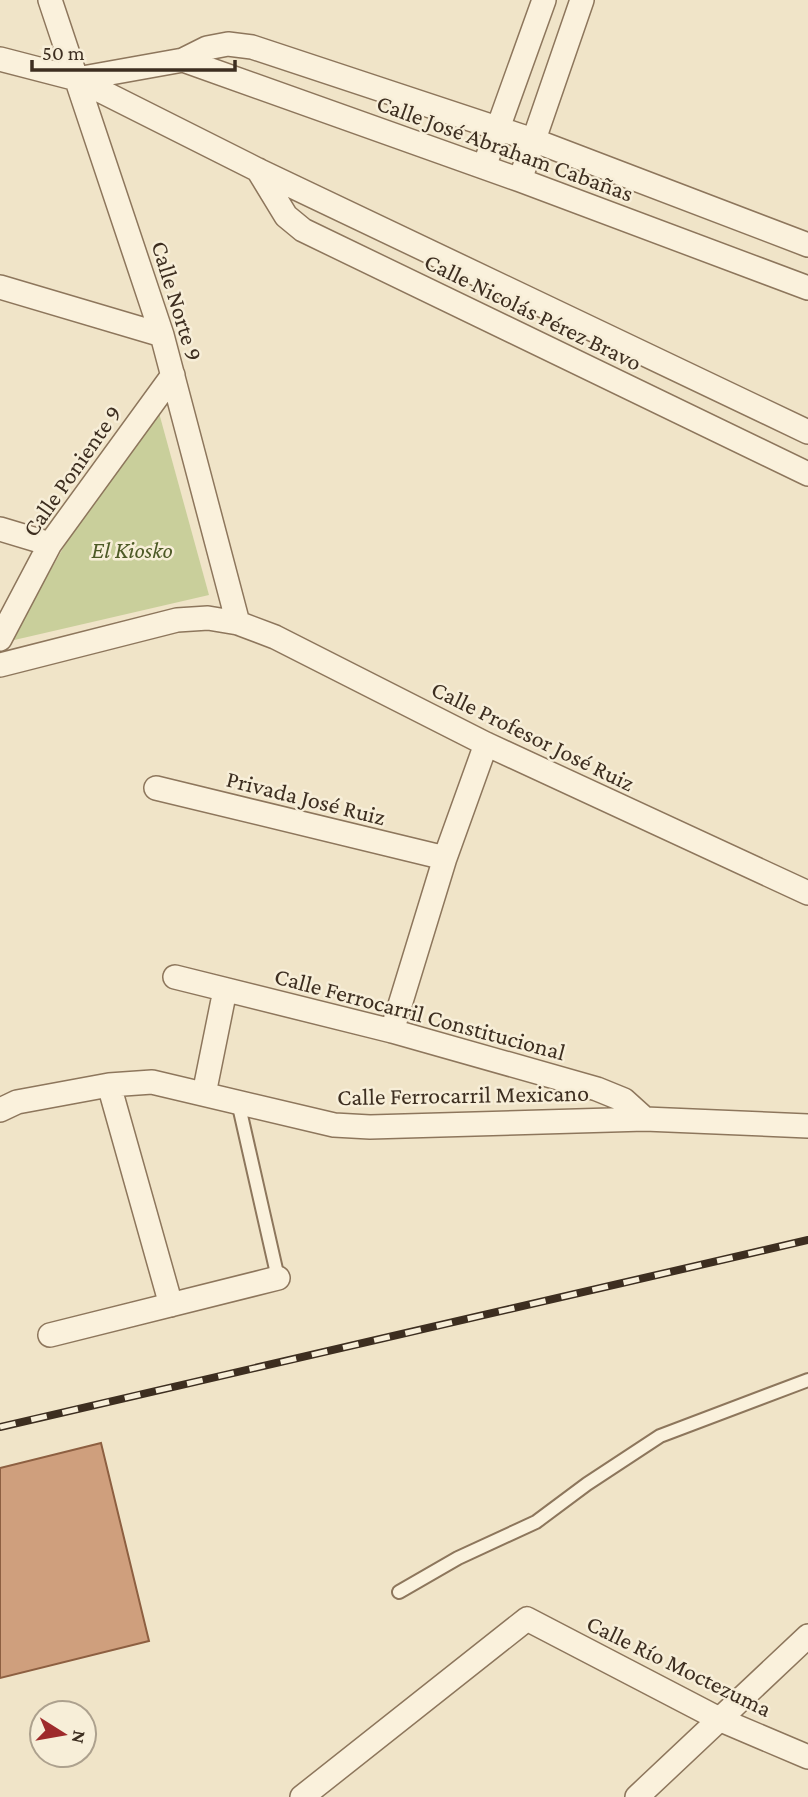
<svg xmlns="http://www.w3.org/2000/svg" width="808" height="1797" font-family="'Crimson Pro',serif">
<style>
.green{fill:#c9cf9b}
.building{fill:#cf9f7d;stroke:#8d5f41;stroke-width:2}
.lines{fill:none;stroke-linecap:round;stroke-linejoin:round}
.lane-casing{stroke:#8d765c;stroke-width:16}
.street-casing{stroke:#8d765c;stroke-width:26}
.lane{stroke:#faf1dc;stroke-width:12}
.street{stroke:#faf1dc;stroke-width:23}
.rail-casing{stroke:#3d2e20;stroke-width:8}
.rail{stroke:#f7eed8;stroke-width:5;stroke-dasharray:16;stroke-linecap:butt}
.labels{text-anchor:middle;stroke-width:5;stroke-linejoin:round;paint-order:stroke}
.street-label{font-size:24px;fill:#3d2e20;stroke:#f7eed8}
.park-label{font-size:24px;font-style:italic;fill:#4d5a26;stroke:#f7eed8}
</style>
<rect width="100%" height="100%" fill="#f0e4c8"/>
<!-- green -->
<path class="green" d="M 153,391 L 209,595 L 10,641 Z"/>
<!-- building -->
<path class="building" d="M 101,1443 L 149,1641 L 0,1678 L 0,1468 Z"/>
<g class="lines">
<!-- lane casing -->
<g class="lane-casing">
<path id="lane" d="M 238,1102 L 278,1278
M 399,1592 L 458,1558 L 536,1522 L 587,1484 L 660,1436 L 808,1380"/>
</g>
<!-- street casing -->
<g class="street-casing">
<path id="street" d="M 50,0 L 162,335 L 238,623
M 0,59 L 77,79 L 258,170 L 808,432
M 183,60 L 520,180 L 808,288
M 77,79 L 183,60 L 207,48 L 228,44 L 252,47 L 533,140 L 808,245
M 484,167 L 544,0
M 258,170 L 286,216 L 303,230 L 808,474
M 520,180 L 582,0
M 0,287 L 162,335
M 0,529 L 50,544
M 0,639 L 50,544 L 173,375
M 0,665 L 177,620 L 208,618 L 238,623 L 275,637 L 486,744 L 808,893
M 156,788 L 445,858
M 175,977 L 392,1031 L 597,1089 L 624,1100 L 645,1119
M 392,1031 L 445,858 L 486,744
M 109,1085 L 171,1305
M 204,1094 L 225,990
M 0,1110 L 17,1102 L 109,1085 L 152,1082 L 334,1125 L 370,1127 L 645,1119 L 808,1126
M 50,1335 L 278,1278
M 302,1797 L 527,1619 L 721,1720 L 808,1757
M 637,1797 L 808,1636"/>
</g>
<!-- lane -->
<use href="#lane" class="lane"/>
<!-- street -->
<use href="#street" class="street"/>
<!-- rail casing -->
<g class="rail-casing">
<path id="rail" d="M 0,1427 L 808,1240"/>
</g>
<!-- rail -->
<use href="#rail" class="rail"/>
</g>
<g class="labels">
<!-- street labels -->
<g class="street-label">
<text transform="translate(505 148) rotate(20)" y="8">Calle José Abraham Cabañas</text>
<text transform="translate(177 301) rotate(73)" y="8">Calle Norte 9</text>
<text transform="translate(533 312) rotate(26)" y="8">Calle Nicolás Pérez Bravo</text>
<text transform="translate(72 471) rotate(-55)" y="8">Calle Poniente 9</text>
<text transform="translate(533 736) rotate(26)" y="8">Calle Profesor José Ruiz</text>
<text transform="translate(306 798) rotate(14)" y="8">Privada José Ruiz</text>
<text transform="translate(420 1014) rotate(15)" y="8">Calle Ferrocarril Constitucional</text>
<text transform="translate(463 1095) rotate(-1)" y="8">Calle Ferrocarril Mexicano</text>
<text transform="translate(679 1666) rotate(26)" y="8">Calle Río Moctezuma</text>
</g>
<!-- park labels -->
<g class="park-label">
<text x="132" y="558">El Kiosko</text>
</g>
</g>
<!-- north arrow -->
<g transform="translate(63 1734) rotate(101)"><circle r="33" fill="#f7eed8" stroke="#ada18e" stroke-width="2"/>
<path d="M0-5L12 26L0 18L-12 26Z" fill="#9e2a2b"/>
<text y="-10" font-size="19" font-weight="bold" text-anchor="middle" fill="#3d2e20">N</text>
</g>
<!-- scale -->
<path d="M32 60v10h203v-10" fill="none" stroke="#3d2e20" stroke-width="3.5"/>
<text x="42" y="60" font-size="21" fill="#3d2e20" stroke="#f7eed8" stroke-width="5" paint-order="stroke">50 m</text>
</svg>
